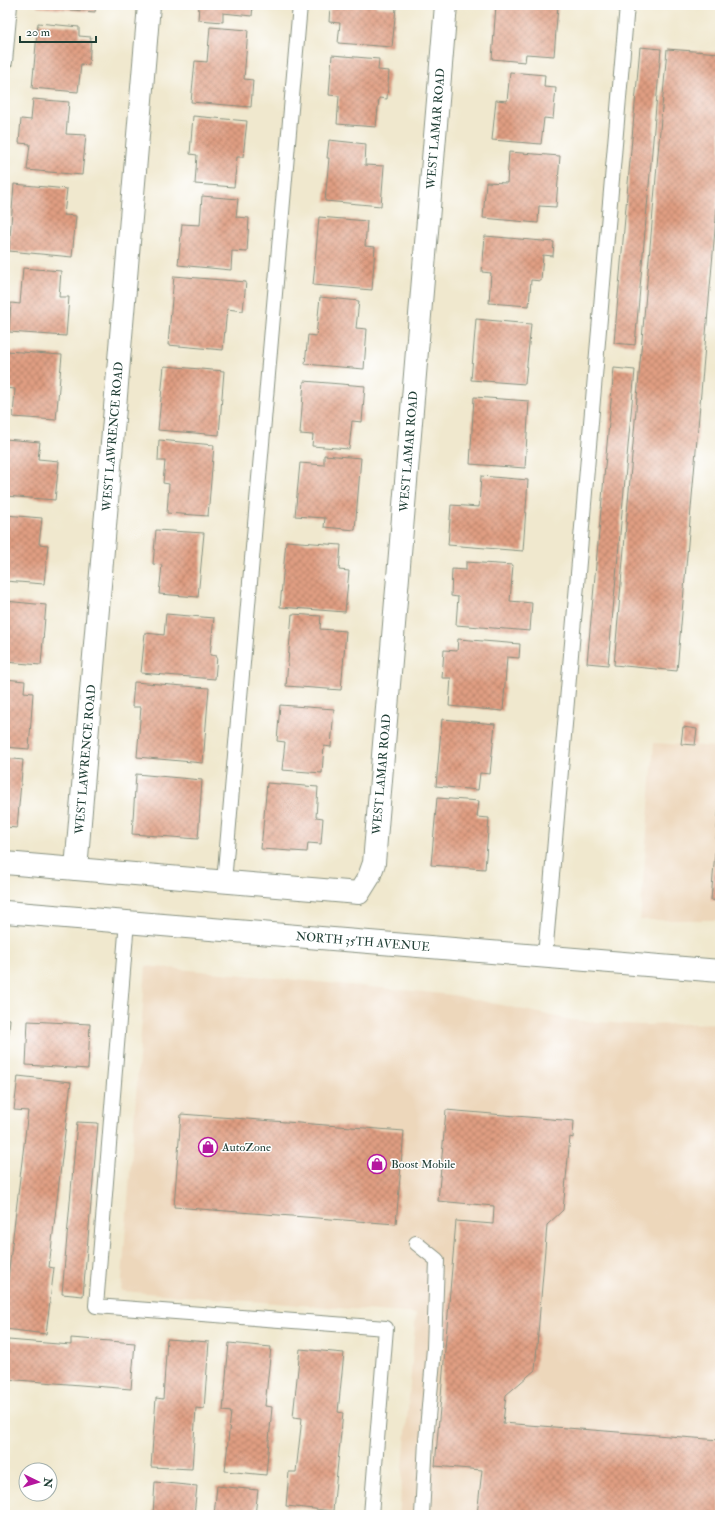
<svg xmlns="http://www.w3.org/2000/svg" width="725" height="1520" font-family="'IM FELL Double Pica',serif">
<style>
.built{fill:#edd7bb}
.building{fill:url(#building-cross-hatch)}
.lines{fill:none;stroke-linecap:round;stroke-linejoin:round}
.service-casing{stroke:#889281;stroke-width:16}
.minor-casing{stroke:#889281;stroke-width:24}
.secondary-casing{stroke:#889281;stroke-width:24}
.service{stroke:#fff;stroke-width:14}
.minor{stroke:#fff;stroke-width:22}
.secondary{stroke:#fff;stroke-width:22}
.labels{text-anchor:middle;stroke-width:3;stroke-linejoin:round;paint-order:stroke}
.street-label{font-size:12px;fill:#1f3d34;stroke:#fff}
.poi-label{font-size:12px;fill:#1f3d34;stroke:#fff;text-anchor:start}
</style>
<defs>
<pattern id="building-cross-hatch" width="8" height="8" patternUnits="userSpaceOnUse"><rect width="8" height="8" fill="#e09e82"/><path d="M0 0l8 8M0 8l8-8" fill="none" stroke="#b5826b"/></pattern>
</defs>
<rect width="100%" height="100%" fill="#fff"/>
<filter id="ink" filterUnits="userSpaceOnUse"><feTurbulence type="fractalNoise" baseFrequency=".025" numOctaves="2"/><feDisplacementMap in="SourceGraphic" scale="8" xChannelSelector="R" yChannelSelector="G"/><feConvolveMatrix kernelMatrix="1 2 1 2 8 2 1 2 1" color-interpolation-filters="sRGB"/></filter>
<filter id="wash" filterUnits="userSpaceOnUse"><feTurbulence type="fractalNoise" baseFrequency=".012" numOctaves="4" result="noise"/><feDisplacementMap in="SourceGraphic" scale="16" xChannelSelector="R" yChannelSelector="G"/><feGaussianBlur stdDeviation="0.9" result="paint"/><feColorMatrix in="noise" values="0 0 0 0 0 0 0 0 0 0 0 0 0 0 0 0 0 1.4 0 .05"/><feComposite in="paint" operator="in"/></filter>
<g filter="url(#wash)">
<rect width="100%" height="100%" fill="#f0e8ce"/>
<!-- built -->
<path class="built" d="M 654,743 L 720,747 L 720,920 L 640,920 Z
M 146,966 L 403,990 L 453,995 L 572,1020 L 639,1025 L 720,1023 L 720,1515 L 399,1515 L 416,1314 L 121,1291 Z"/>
<g id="blocks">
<!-- building -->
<path class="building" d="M 37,5 L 96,5 L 95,12 L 37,7 Z
M 199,5 L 253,5 L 252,16 L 223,13 L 223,22 L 198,20 Z
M 330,5 L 377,5 L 376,7 L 396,8 L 392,47 L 338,43 L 340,23 L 329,22 Z
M 496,5 L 558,5 L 554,56 L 526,54 L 525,62 L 492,59 Z
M 38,23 L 79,27 L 79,36 L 91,37 L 89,65 L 81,64 L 78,92 L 32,88 Z
M 210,27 L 248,30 L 244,79 L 253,80 L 251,107 L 191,102 L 195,61 L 207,62 Z
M 640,47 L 661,49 L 635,345 L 614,343 Z
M 667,49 L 720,53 L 720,172 L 677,671 L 614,665 Z
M 332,55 L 379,59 L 378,70 L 389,71 L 387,99 L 379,98 L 376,127 L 337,124 L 339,96 L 329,95 Z
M 510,72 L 545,75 L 544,87 L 556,88 L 553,119 L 544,118 L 541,144 L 492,140 L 496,100 L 507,101 Z
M 33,99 L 69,102 L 66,134 L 86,135 L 82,175 L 27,170 L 30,144 L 19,143 L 21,119 L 31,120 Z
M 193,116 L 247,121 L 243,157 L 237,157 L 234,187 L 195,184 L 197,155 L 190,154 Z
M 329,140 L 366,144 L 365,165 L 384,166 L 381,206 L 325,201 L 329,158 L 327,158 Z
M 509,152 L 560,156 L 556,207 L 539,206 L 538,223 L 483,218 L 486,182 L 507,183 Z
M 14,184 L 67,189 L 64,215 L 76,216 L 72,257 L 9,251 Z
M 202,196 L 238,199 L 236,217 L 249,218 L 247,252 L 232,251 L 231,270 L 178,265 L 182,224 L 200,225 Z
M 319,217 L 367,221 L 365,246 L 375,247 L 372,290 L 313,285 Z
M 485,236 L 554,242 L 553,256 L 543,255 L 541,281 L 531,280 L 529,306 L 489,303 L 491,273 L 482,272 Z
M 23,268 L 61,271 L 59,297 L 69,297 L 66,336 L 9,332 L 11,303 L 20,304 Z
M 174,276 L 246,282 L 243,311 L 227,309 L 223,350 L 168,345 Z
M 320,297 L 359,301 L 356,328 L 367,329 L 364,369 L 305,364 L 308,335 L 316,336 Z
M 476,319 L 531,324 L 525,384 L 471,380 Z
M 7,351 L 62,355 L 56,420 L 13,417 L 15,389 L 5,388 Z
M 164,366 L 224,371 L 219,435 L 158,430 Z
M 614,368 L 635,370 L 608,665 L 587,663 Z
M 304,381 L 365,386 L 362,422 L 352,421 L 349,449 L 312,446 L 313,435 L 300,434 Z
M 474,397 L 529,401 L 525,468 L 470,464 Z
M 5,439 L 40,442 L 38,459 L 59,461 L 55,500 L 5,496 Z
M 159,440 L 214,445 L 208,516 L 167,513 L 169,484 L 163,483 L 165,461 L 158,461 Z
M 324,455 L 361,458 L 355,530 L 324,527 L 325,518 L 295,516 L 300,463 L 324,465 Z
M 481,476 L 528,480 L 523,551 L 448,545 L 451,505 L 479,507 Z
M 5,515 L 42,518 L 39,544 L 48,545 L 44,584 L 5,581 Z
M 156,530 L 204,533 L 198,597 L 159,594 L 162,565 L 153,564 Z
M 286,541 L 341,545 L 339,570 L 349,571 L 345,612 L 280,607 Z
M 466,562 L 513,565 L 510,601 L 532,603 L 530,631 L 456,625 L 458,597 L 451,596 L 452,569 L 466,570 Z
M 5,601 L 46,605 L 41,665 L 5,662 Z
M 166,614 L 214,618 L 210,655 L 217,656 L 215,679 L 141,673 L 145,633 L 164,635 Z
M 292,614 L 321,616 L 320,629 L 346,631 L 341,690 L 286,686 Z
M 458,639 L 520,644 L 519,658 L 507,657 L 503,711 L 449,706 L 451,678 L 442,678 L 444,650 L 457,651 Z
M 5,679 L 25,681 L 24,692 L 33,693 L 29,749 L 5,747 Z
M 134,682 L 209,688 L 203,763 L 137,757 L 141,707 L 132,707 Z
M 280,705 L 334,709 L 331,747 L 324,746 L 322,773 L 282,770 L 285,742 L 277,741 Z
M 442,719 L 495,724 L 490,774 L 480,773 L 478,790 L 436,786 Z
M 683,727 L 697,729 L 695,745 L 681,744 Z
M 5,758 L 23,760 L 17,828 L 5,827 Z
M 136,774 L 202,780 L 198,839 L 132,834 Z
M 267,783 L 318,787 L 316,817 L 323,818 L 321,844 L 308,843 L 307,852 L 261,849 Z
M 437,798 L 479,801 L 477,817 L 489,818 L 485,869 L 431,865 Z
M 719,805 L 720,805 L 720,901 L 711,900 Z
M 5,1018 L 10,1019 L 6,1064 L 5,1064 Z
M 28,1021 L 90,1024 L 88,1069 L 26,1065 Z
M 18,1076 L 71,1082 L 49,1267 L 54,1268 L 46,1334 L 5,1329 L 5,1303 L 28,1111 L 14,1110 Z
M 446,1110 L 574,1121 L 573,1138 L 570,1137 L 563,1210 L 547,1225 L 535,1370 L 506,1395 L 503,1423 L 720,1440 L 720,1515 L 477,1515 L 482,1470 L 435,1466 L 456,1221 L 493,1224 L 494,1206 L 438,1201 Z
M 181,1114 L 404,1131 L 396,1224 L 174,1207 Z
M 77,1122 L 98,1123 L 83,1296 L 62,1294 Z
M 71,1338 L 135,1343 L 131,1389 L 5,1379 L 8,1340 L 71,1345 Z
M 167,1339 L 209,1342 L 204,1409 L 196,1408 L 192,1469 L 151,1467 L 156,1398 L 163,1399 Z
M 229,1343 L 271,1347 L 265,1406 L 272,1407 L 266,1475 L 225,1471 L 231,1412 L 223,1411 Z
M 300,1349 L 344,1353 L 338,1412 L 343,1413 L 333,1511 L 286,1506 L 289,1472 L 296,1472 L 302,1418 L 293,1417 Z
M 155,1482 L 197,1486 L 194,1515 L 153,1515 Z
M 217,1486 L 258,1490 L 255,1515 L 214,1515 Z"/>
</g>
</g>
<g filter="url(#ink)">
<use href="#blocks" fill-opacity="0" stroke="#889281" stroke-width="1"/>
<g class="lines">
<!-- service casing -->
<g class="service-casing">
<path id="service" d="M 5,62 L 10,5
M 224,882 L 300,5
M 127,921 L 96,1306 L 386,1328 L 371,1515
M 545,956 L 627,5
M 416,1243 L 437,1260 L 434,1348 L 426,1441 L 422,1515"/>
</g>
<!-- minor casing -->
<g class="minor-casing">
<g id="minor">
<path id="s1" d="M 5,863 L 359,893 L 369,877 L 374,863 L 446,5"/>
<path id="s2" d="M 76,869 L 149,5"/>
</g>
</g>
<!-- secondary casing -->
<g class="secondary-casing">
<g id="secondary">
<path id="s3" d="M 5,912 L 720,971"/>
</g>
</g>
<!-- service -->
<use href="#service" class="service"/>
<!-- minor -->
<use href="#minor" class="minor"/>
<!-- secondary -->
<use href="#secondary" class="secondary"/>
</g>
</g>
<!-- icons -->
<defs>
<g id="shop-ring" transform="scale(1)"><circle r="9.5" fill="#fff" stroke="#b5179e" stroke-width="1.5"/><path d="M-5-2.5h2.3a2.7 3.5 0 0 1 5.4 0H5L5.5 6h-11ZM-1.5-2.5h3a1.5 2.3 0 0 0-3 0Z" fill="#b5179e"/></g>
</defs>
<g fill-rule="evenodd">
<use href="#shop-ring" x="208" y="1147"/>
<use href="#shop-ring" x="377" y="1164"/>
</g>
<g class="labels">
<!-- street labels -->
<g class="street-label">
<text dy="4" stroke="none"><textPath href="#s1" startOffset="1126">WEST LAMAR ROAD</textPath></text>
<text dy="4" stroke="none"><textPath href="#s2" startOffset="434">WEST LAWRENCE ROAD</textPath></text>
<text dy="4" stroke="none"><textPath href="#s1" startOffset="802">WEST LAMAR ROAD</textPath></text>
<text dy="4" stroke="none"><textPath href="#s2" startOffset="110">WEST LAWRENCE ROAD</textPath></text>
<text dy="4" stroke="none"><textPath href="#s1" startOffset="478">WEST LAMAR ROAD</textPath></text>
<text dy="4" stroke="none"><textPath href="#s3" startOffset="359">NORTH 35TH AVENUE</textPath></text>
</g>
<!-- poi labels -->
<g class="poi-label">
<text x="222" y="1151">AutoZone</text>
<text x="391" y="1168">Boost Mobile</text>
</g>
</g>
<!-- margin -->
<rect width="725" height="1520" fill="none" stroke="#fff" stroke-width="20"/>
<!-- north arrow -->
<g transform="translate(38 1482) rotate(95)"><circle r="19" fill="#ffffff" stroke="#a5b1ae"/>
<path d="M0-3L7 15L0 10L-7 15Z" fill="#b5179e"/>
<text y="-6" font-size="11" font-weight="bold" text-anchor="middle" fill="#1f3d34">N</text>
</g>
<!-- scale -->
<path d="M20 36v6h76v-6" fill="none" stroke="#1f3d34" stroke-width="2"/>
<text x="26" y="36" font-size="12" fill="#1f3d34" stroke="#ffffff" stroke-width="3" paint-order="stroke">20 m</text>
</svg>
